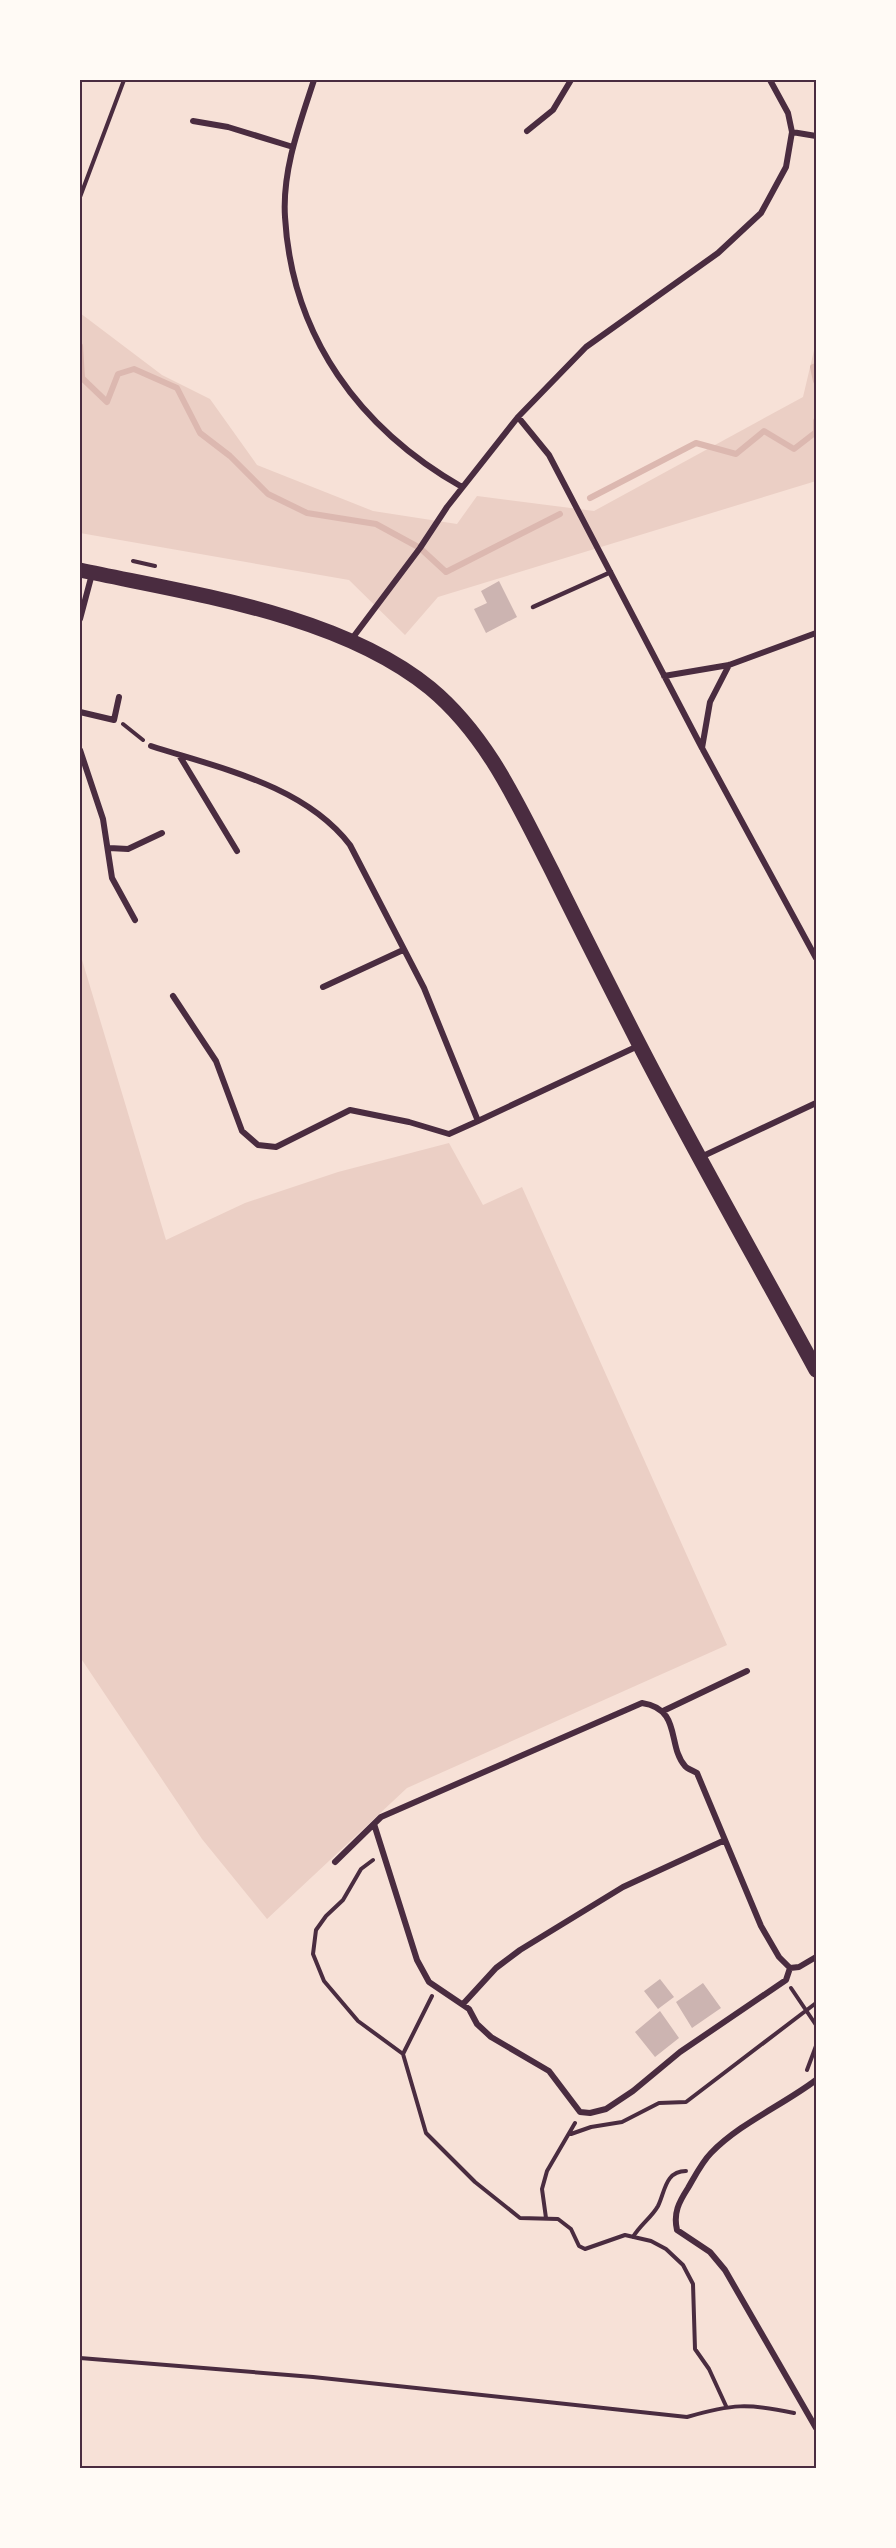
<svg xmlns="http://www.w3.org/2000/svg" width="896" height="2548" font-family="'Alegreya Sans',sans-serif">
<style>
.green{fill:#ebcfc5}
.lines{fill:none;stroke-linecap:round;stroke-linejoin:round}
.stream{stroke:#dcb8b0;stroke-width:6}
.building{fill:#ccb4b1}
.path{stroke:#4a2c40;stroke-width:4}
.service{stroke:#4a2c40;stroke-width:4.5}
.minor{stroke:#4a2c40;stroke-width:6}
.primary{stroke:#4a2c40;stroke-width:15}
.neatline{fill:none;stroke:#4a2c40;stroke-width:2}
</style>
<rect width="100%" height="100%" fill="#f7e1d7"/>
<!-- green -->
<path class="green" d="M 80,313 L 162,375 L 210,399 L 257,465 L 373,511 L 457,524 L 477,496 L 594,511 L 803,397 L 816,342 L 816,481 L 438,597 L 405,635 L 349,580 L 80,533 Z
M 80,953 L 166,1240 L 245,1203 L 338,1172 L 449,1143 L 483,1205 L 522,1187 L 727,1645 L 407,1788 L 267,1919 L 202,1839 L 80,1657 Z"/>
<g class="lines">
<!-- stream -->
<path class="stream" d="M 80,346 L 82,378 L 107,402 L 118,374 L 134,369 L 177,388 L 200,433 L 230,456 L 268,494 L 307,513 L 376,524 L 420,548 L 446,572 L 560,514
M 816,366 L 813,367 L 816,381
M 590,498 L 696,443 L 736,454 L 764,431 L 794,449 L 816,432 L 816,421"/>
</g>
<!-- building -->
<path class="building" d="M 499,581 L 517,617 L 486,633 L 474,609 L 487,603 L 481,591 Z
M 660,1979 L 674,1997 L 658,2009 L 644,1991 Z
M 703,1983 L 721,2008 L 692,2028 L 676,2002 Z
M 660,2011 L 679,2038 L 655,2057 L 635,2032 Z"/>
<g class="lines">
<!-- path -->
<path class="path" d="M 80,197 L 124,80
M 133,561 L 155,566
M 123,724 L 143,740
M 373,1860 L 361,1869 L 343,1900 L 326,1916 L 316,1930 L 313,1954 L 324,1981 L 358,2021 L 403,2054 L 426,2133 L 475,2182 L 520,2218 L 558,2219 L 571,2229 L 579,2246 L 585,2249 L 625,2235 L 651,2241 L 666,2249 L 683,2265 L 693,2284 L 695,2349 L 709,2369 L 726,2406
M 791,1988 L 816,2025
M 403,2054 L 432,1996
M 807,2070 L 816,2046
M 571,2134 L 591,2127 L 622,2122 L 659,2103 L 686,2102 L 816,2003
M 546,2218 L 542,2189 L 547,2171 L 575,2123
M 633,2237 C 640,2225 652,2217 658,2206 C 665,2192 665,2171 686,2171
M 80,2358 L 313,2377 L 687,2417 C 732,2404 748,2403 794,2413"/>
<!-- service -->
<path class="service" d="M 533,607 L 611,572"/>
<!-- minor -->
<path class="minor" d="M 314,80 C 300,123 282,170 285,217 C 292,337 360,429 462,487
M 193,121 L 228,127 L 293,147
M 527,131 L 553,110 L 571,80
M 792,132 L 816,136
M 518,417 L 549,455 L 702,748 L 816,958
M 80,619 L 92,574
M 351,640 L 420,548 L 447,507 L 518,417 L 586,347 L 718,253 L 761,213 L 786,167 L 792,132 L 788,113 L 770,80
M 664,676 L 729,665 L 816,633
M 80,712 L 114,720 L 119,697
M 151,746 C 219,768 304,785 350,845 L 424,988 L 478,1121 L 638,1046
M 702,748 L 710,702 L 729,665
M 80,750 L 103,819 L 112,878 L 135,920
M 179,755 L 237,851
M 109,848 L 128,849 L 162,833
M 323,987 L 403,950
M 173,996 L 216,1061 L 242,1131 L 258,1145 L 276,1147 L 350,1110 L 409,1122 L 449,1134 L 478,1121
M 701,1157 L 816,1103
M 663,1711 L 747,1671
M 374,1824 L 417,1960 L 429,1982 L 469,2009 L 477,2024 L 491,2037 L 549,2071 L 580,2112 L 590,2113 L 606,2109 L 633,2091 L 680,2052 L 786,1980 L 790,1968
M 335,1862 L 381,1817 L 642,1703 C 682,1709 667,1746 685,1766 C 687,1769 694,1771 697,1773 L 761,1926 L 779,1957 L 790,1968 L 799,1967 L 816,1957
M 463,2004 L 496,1968 L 520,1950 L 623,1887 L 725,1840
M 816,2080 C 783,2105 740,2123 711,2153 C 702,2162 695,2176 688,2188 C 679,2202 673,2213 677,2230 L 710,2252 L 725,2270 L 816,2428"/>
<!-- primary -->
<path class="primary" d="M 80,570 C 192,594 339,614 430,688 C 488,736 518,805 552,871 C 580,928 609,985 638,1042 C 695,1153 757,1261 816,1370"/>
</g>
<!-- border -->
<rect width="896" height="2548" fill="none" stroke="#fffaf5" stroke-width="162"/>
<rect x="81" y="81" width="734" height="2386" class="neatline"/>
</svg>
